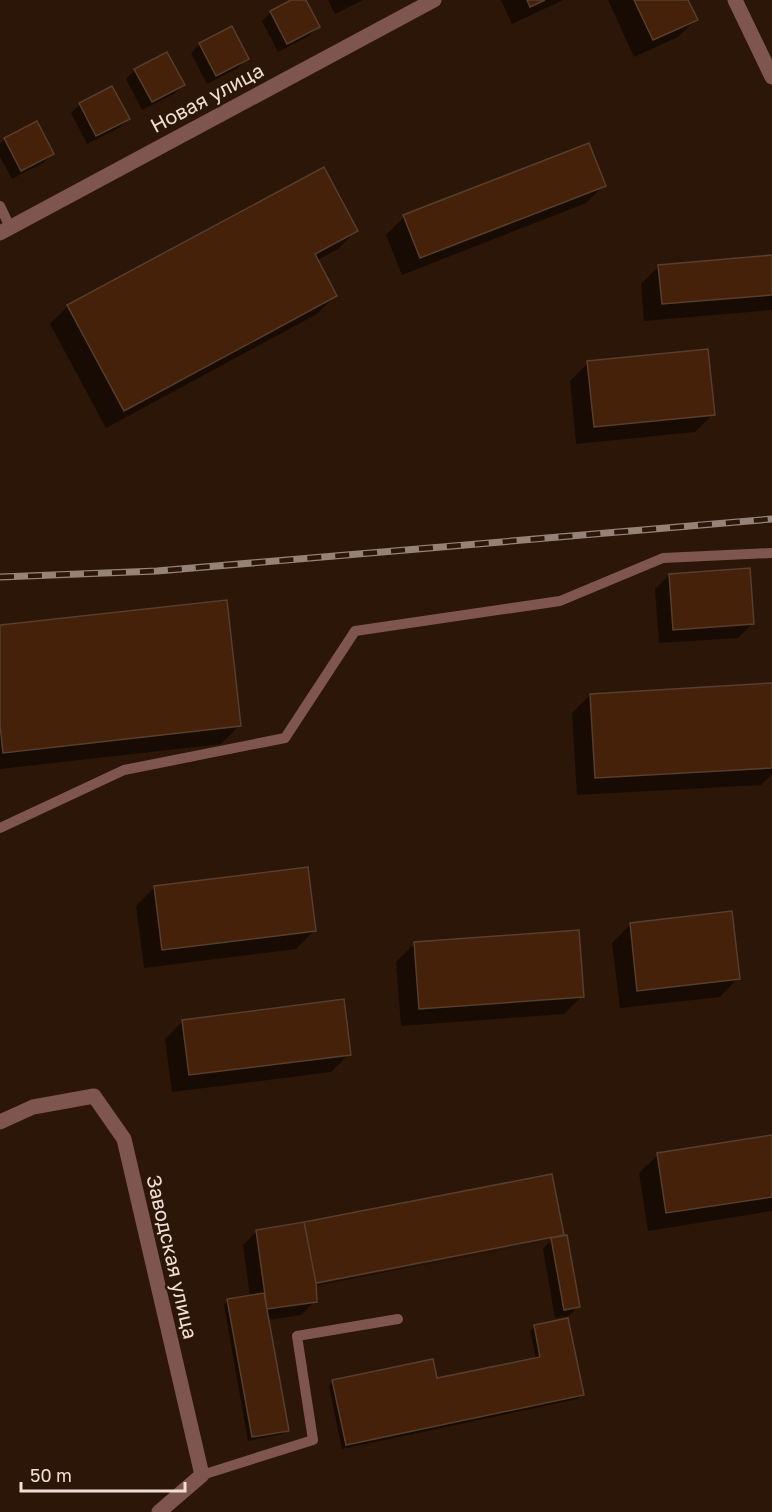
<svg xmlns="http://www.w3.org/2000/svg" width="772" height="1512" font-family="'Golos Text',sans-serif">
<style>
.shadow{fill:#0007}
.building{fill:#442108;stroke:#573e2e;stroke-width:1.5}
.lines{fill:none;stroke-linecap:round;stroke-linejoin:round}
.service{stroke:#7e554f;stroke-width:10}
.minor{stroke:#7e554f;stroke-width:15}
.rail-casing{stroke:#968377;stroke-width:7}
.rail{stroke:#2c1607;stroke-width:4.5;stroke-dasharray:14;stroke-linecap:butt}
.labels{text-anchor:middle;stroke-width:5;stroke-linejoin:round;paint-order:stroke}
.street-label{font-size:20px;fill:#efdfd5;stroke:#2c1607}
</style>
<rect width="100%" height="100%" fill="#2c1607"/>
<!-- shadow -->
<path class="shadow" d="M 294,0 L 305,0 L 318,27 L 309,36 L 278,52 L 262,21 L 271,12 Z
M 328,0 L 363,0 L 335,14 Z
M 501,0 L 563,0 L 512,24 Z
M 608,0 L 687,0 L 696,19 L 678,37 L 634,57 Z
M 200,44 L 247,58 L 238,68 L 207,84 L 191,53 Z
M 135,70 L 183,85 L 174,94 L 142,110 L 126,79 Z
M 80,104 L 128,119 L 119,128 L 87,144 L 71,113 Z
M 5,139 L 52,154 L 43,163 L 12,179 L 0,157 L 0,144 Z
M 604,185 L 586,203 L 402,275 L 386,235 L 404,217 Z
M 356,231 L 338,249 L 316,261 L 335,296 L 317,314 L 106,428 L 50,324 L 68,306 Z
M 772,256 L 772,310 L 644,321 L 641,284 L 659,266 Z
M 588,363 L 713,414 L 695,432 L 576,444 L 570,381 Z
M 669,575 L 752,624 L 738,638 L 659,643 L 655,589 Z
M 0,627 L 239,726 L 221,744 L 0,769 Z
M 772,685 L 772,774 L 761,785 L 577,795 L 572,713 L 590,695 Z
M 154,888 L 314,931 L 296,949 L 144,968 L 136,906 Z
M 630,925 L 738,978 L 720,997 L 620,1008 L 612,943 Z
M 414,944 L 582,996 L 564,1014 L 401,1026 L 396,962 Z
M 183,1021 L 349,1054 L 331,1072 L 172,1092 L 165,1039 Z
M 772,1137 L 772,1211 L 648,1231 L 639,1173 L 658,1155 Z
M 551,1176 L 562,1234 L 559,1237 L 559,1234 L 308,1283 L 309,1286 L 566,1237 L 578,1306 L 569,1316 L 555,1318 L 543,1249 L 551,1240 L 314,1286 L 315,1301 L 301,1315 L 268,1320 L 287,1430 L 283,1434 L 248,1441 L 224,1305 L 228,1301 L 250,1297 L 243,1245 L 256,1232 Z
M 535,1327 L 583,1395 L 578,1399 L 342,1449 L 329,1386 L 333,1381 L 436,1380 L 536,1359 L 530,1331 Z"/>
<!-- building -->
<path class="building" d="M 291,0 L 306,0 L 320,27 L 287,44 L 270,11 Z
M 527,0 L 545,0 L 530,7 Z
M 634,0 L 688,0 L 698,20 L 653,40 Z
M 232,26 L 249,59 L 216,76 L 199,43 Z
M 167,52 L 185,85 L 152,102 L 134,69 Z
M 112,86 L 130,119 L 96,136 L 79,103 Z
M 37,121 L 54,154 L 21,171 L 4,138 Z
M 589,143 L 606,186 L 420,258 L 403,215 Z
M 324,167 L 358,231 L 315,254 L 337,296 L 124,411 L 67,305 Z
M 772,255 L 772,295 L 662,304 L 658,265 Z
M 708,349 L 715,415 L 594,427 L 587,361 Z
M 750,568 L 754,624 L 673,630 L 669,574 Z
M 227,600 L 241,726 L 3,753 L 0,725 L 0,625 Z
M 772,683 L 772,768 L 595,778 L 590,694 Z
M 308,867 L 316,931 L 162,950 L 154,886 Z
M 732,911 L 740,979 L 637,991 L 630,923 Z
M 579,930 L 584,997 L 419,1009 L 414,942 Z
M 344,999 L 351,1055 L 189,1075 L 182,1020 Z
M 772,1135 L 772,1197 L 666,1213 L 657,1153 Z
M 552,1174 L 564,1235 L 316,1283 L 304,1222 Z
M 304,1222 L 316,1283 L 317,1302 L 267,1309 L 256,1230 Z
M 567,1235 L 580,1307 L 564,1310 L 551,1238 Z
M 264,1293 L 289,1431 L 252,1437 L 227,1299 Z
M 568,1318 L 584,1395 L 346,1445 L 332,1380 L 433,1359 L 437,1378 L 540,1357 L 534,1325 Z"/>
<g class="lines">
<!-- service -->
<path class="service" d="M 0,206 L 10,227
M 0,828 L 124,770 L 285,738 L 355,631 L 560,601 L 663,558 L 772,553
M 202,1475 L 313,1440 L 297,1336 L 398,1319"/>
<!-- minor -->
<path class="minor" d="M 735,0 L 772,77
M 0,233 L 434,0
M 0,1122 L 33,1107 L 94,1096 L 124,1139 L 202,1475 L 159,1512"/>
<!-- rail casing -->
<g class="rail-casing">
<path id="rail" d="M 0,577 L 157,571 L 772,519"/>
</g>
<!-- rail -->
<use href="#rail" class="rail"/>
</g>
<g class="labels">
<!-- street labels -->
<g class="street-label">
<text transform="translate(207 98) rotate(-28)" y="7">Новая улица</text>
<text transform="translate(172 1257) rotate(77)" y="7">Заводская улица</text>
</g>
</g>
<!-- scale -->
<path d="M21 1482v9h164v-9" fill="none" stroke="#efdfd5" stroke-width="3"/>
<text x="30" y="1482" font-size="18" fill="#efdfd5" stroke="#2c1607" stroke-width="4.5" paint-order="stroke">50 m</text>
</svg>
